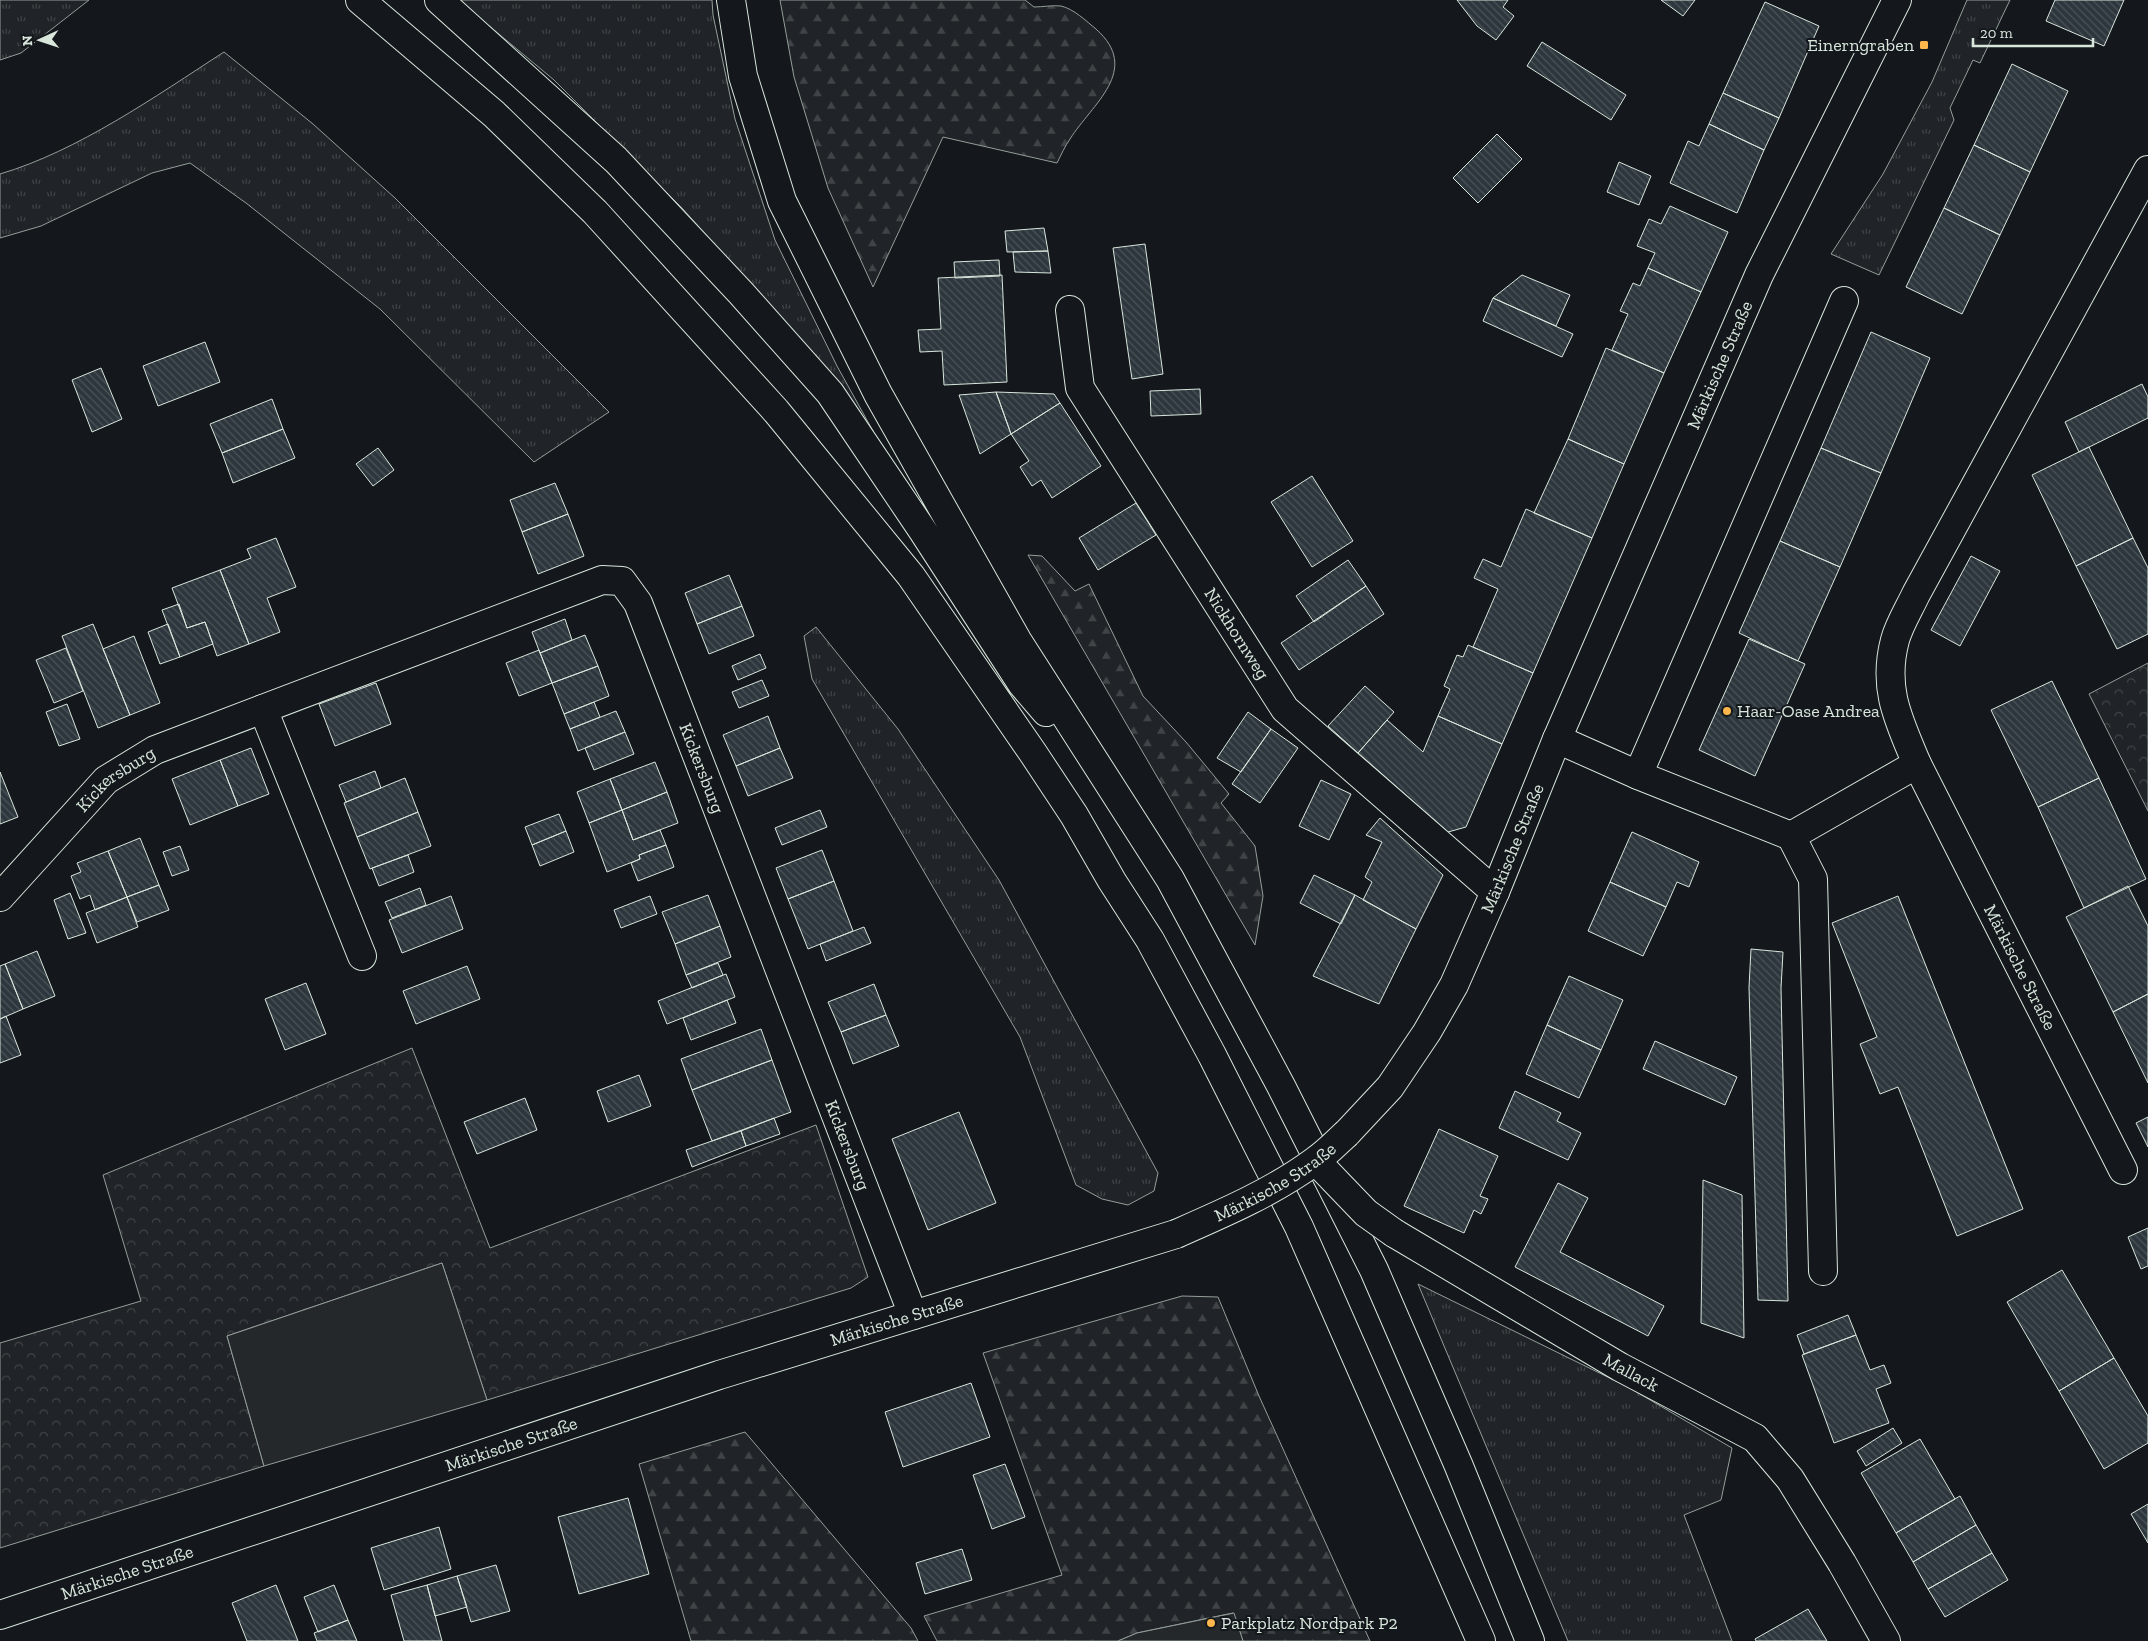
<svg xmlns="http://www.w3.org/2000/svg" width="2148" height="1641" font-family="'Zilla Slab',serif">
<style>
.grass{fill:url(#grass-tufts);stroke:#939e99}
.forest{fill:url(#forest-firs);stroke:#939e99}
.park{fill:url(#park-crowns);stroke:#939e99}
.parking{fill:#24282b;stroke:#939e99}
.building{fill:url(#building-back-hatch);stroke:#d8e6dc}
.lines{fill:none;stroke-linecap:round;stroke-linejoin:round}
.street-casing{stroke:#d8e6dc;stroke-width:30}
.secondary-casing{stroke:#d8e6dc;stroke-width:30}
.highway-casing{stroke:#d8e6dc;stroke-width:30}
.street{stroke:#14181c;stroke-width:28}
.secondary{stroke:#14181c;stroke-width:28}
.highway{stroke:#14181c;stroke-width:28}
.street-bridge-casing{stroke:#d8e6dc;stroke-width:30;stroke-linecap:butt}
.secondary-bridge-casing{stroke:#d8e6dc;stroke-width:30;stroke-linecap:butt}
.street-bridge{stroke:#14181c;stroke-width:28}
.secondary-bridge{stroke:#14181c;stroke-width:28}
.poi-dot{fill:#ffb74d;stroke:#14181c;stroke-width:2}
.labels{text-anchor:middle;stroke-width:4;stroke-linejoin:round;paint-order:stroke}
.poi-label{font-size:18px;fill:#d8e6dc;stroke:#14181c;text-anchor:start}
.street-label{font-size:18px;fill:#d8e6dc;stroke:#14181c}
</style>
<defs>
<pattern id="grass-tufts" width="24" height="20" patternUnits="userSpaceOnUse" patternTransform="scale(1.25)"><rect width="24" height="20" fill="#202428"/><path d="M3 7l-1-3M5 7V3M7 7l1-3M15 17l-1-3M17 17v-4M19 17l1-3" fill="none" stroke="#404447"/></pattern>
<pattern id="forest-firs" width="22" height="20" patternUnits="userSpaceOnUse" patternTransform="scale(1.25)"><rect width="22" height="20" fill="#202428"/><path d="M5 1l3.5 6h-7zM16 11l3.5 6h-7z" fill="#404447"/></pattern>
<pattern id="park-crowns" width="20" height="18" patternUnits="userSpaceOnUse" patternTransform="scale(1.25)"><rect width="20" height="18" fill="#202428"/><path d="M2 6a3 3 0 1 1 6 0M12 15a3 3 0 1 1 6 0" fill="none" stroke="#404447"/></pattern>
<pattern id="building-back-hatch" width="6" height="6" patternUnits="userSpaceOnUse" patternTransform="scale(1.25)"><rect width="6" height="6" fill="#2c363c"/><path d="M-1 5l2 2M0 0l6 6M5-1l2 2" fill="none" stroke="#4a5358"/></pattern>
</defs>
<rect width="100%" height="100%" fill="#14181c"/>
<!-- grass -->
<path class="grass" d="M 0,0 L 89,0 L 21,53 L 0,60 Z
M 458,0 L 712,0 L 713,15 L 735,119 L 775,240 L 837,366 L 873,431 L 766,302 L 682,208 L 554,80 Z
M 1967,0 L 2010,0 L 1980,63 L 1973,60 L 1950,108 L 1954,120 L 1879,275 L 1831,254 L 1883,174 L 1932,82 Z
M 224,52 L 313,124 L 395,198 L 609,412 L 534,462 L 380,309 L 246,203 L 190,163 L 152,173 L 41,226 L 0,238 L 0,174 C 78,151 156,96 224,52 Z
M 816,627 L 898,729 L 999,880 L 1158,1173 L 1154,1191 L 1128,1205 L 1102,1199 L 1076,1185 L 1020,1037 L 812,679 L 804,636 Z
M 1418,1284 L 1628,1387 L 1732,1448 L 1721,1500 L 1684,1515 L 1732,1641 L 1568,1641 Z"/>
<!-- forest -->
<path class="forest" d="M 780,0 L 1025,0 L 1034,7 C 1042,7 1053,5 1061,6 C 1074,9 1086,21 1096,29 C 1142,70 1092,104 1070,139 C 1065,146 1061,155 1057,163 L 943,137 L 873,287 L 828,188 L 794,77 Z
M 1028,555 L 1042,556 L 1075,591 L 1089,584 L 1143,696 L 1186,742 L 1229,794 L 1221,803 L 1255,846 L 1263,896 L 1255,945 Z
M 1182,1296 L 1218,1297 L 1259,1396 L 1370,1641 L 1243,1641 L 1233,1613 L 1137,1633 L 1118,1641 L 937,1641 L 924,1616 L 1062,1575 L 983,1353 Z
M 745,1432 L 911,1628 L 918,1641 L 691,1641 L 639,1464 Z"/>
<!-- park -->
<path class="park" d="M 2148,663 L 2148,811 L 2089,694 Z
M 412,1048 L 490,1248 L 816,1125 L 868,1277 L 851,1288 L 487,1400 L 442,1263 L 227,1336 L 264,1466 L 0,1548 L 0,1343 L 141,1301 L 103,1175 Z"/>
<!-- parking -->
<path class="parking" d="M 442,1263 L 487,1400 L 264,1466 L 227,1336 Z
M 1234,1613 L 1243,1641 L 1118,1641 L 1137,1633 Z"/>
<!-- building -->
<path class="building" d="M 1457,0 L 1508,0 L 1503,7 L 1514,16 L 1496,40 L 1477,26 Z
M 1661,0 L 1695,0 L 1683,16 Z
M 2055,0 L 2124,0 L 2104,46 L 2046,21 Z
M 1765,2 L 1819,26 L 1779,118 L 1723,93 Z
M 1542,42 L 1626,95 L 1611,120 L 1527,66 Z
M 2012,64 L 2068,91 L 2030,172 L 1974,145 Z
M 1723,93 L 1779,118 L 1764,150 L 1709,124 Z
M 1709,124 L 1764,150 L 1737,213 L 1670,183 L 1688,141 L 1699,146 Z
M 1497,134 L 1522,159 L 1478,203 L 1453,178 Z
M 1974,145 L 2030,172 L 2000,235 L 1944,208 Z
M 1619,162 L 1651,176 L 1639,205 L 1607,192 Z
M 1670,206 L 1728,232 L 1701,292 L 1648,268 L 1655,253 L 1637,246 L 1649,219 L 1661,224 Z
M 1944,208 L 2000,235 L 1962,314 L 1906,287 Z
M 1044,228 L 1048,251 L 1007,252 L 1005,231 Z
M 1145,244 L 1163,374 L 1132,379 L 1113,248 Z
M 1048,251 L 1051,273 L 1015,272 L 1013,252 Z
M 999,260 L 1000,276 L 955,278 L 954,262 Z
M 1648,268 L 1701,292 L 1664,373 L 1612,350 L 1628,314 L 1620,311 L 1633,283 L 1640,286 Z
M 1002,275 L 1007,382 L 944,385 L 942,351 L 920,352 L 918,330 L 941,329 L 938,278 Z
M 1522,275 L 1570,295 L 1556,326 L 1493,298 Z
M 1493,298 L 1573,334 L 1562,357 L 1483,321 Z
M 1871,332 L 1930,358 L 1881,473 L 1821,448 Z
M 205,342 L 220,382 L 158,406 L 143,366 Z
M 1606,348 L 1664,373 L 1624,464 L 1568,439 Z
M 101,368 L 122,419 L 92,432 L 72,380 Z
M 2142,384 L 2148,397 L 2148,418 L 2079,452 L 2065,422 Z
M 1200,389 L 1201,414 L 1151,416 L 1150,391 Z
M 996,392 L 1054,394 L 1060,403 L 1011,434 Z
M 996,392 L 1011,434 L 980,454 L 959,395 Z
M 272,399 L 283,429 L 222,453 L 210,424 Z
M 1060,403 L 1101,466 L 1052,498 L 1041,480 L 1032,486 L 1020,467 L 1029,461 L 1011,434 Z
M 283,429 L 295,458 L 233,483 L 222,453 Z
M 1568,439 L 1624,464 L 1592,538 L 1534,513 Z
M 2089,447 L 2133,538 L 2076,566 L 2032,475 Z
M 378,448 L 394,470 L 373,486 L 356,464 Z
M 1821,448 L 1881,473 L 1840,567 L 1780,541 Z
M 1312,476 L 1353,541 L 1312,567 L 1271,502 Z
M 555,483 L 568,514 L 522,532 L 510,500 Z
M 1136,503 L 1156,535 L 1098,570 L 1079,538 Z
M 1526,509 L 1592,538 L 1533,673 L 1473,647 L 1498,589 L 1474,578 L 1483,559 L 1501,567 Z
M 568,514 L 584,556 L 538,574 L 522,532 Z
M 276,538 L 296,587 L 267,598 L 280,632 L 249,644 L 220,570 L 251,558 L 247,549 Z
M 2133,538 L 2148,568 L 2148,634 L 2117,649 L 2076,566 Z
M 1780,541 L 1840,567 L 1798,661 L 1739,633 Z
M 1971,556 L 2000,571 L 1960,646 L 1931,630 Z
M 1348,560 L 1366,586 L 1314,622 L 1296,596 Z
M 220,570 L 249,644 L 217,656 L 205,622 L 187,628 L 172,588 Z
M 729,575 L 742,606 L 697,624 L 685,593 Z
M 1366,586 L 1384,614 L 1299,670 L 1281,643 Z
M 179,604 L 187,628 L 205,622 L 213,644 L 180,657 L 162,610 Z
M 742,606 L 754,636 L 709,654 L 697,624 Z
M 565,619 L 572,640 L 540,653 L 532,632 Z
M 93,624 L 130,715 L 98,728 L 62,636 Z
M 168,624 L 180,657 L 160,664 L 148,632 Z
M 585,635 L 598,666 L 552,683 L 540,653 Z
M 134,636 L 160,703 L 130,715 L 103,649 Z
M 1749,639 L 1805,664 L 1755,776 L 1699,750 Z
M 1468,645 L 1533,673 L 1502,744 L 1438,716 L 1450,689 L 1444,686 L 1457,655 L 1463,657 Z
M 66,648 L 83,691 L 54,703 L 36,660 Z
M 539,650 L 552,683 L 519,696 L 506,663 Z
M 760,654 L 766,668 L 738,680 L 732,666 Z
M 598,666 L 609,696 L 564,714 L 552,683 Z
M 762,680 L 769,696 L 739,708 L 732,692 Z
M 2052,681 L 2099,778 L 2038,807 L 1991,710 Z
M 376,683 L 391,724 L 335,746 L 319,704 Z
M 1365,686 L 1394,712 L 1358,753 L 1328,726 Z
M 594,702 L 600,717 L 570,729 L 564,714 Z
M 67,704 L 80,739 L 59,746 L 46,712 Z
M 616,711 L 625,732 L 578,751 L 570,729 Z
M 1248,712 L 1271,729 L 1241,772 L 1217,758 Z
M 768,716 L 780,748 L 736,766 L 723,735 Z
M 1438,716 L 1502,744 L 1466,827 L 1448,832 L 1358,753 L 1387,720 L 1423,752 Z
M 1271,729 L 1298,748 L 1260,803 L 1232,784 Z
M 625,732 L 634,754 L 594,770 L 585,748 Z
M 251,748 L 269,794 L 238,806 L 220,760 Z
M 780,748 L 793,778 L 748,796 L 736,766 Z
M 220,760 L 238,806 L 190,825 L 172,779 Z
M 655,762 L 667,792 L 622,810 L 610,779 Z
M 375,771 L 381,788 L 346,802 L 339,785 Z
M 0,772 L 18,817 L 0,824 Z
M 405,778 L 418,812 L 357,837 L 344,803 Z
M 2099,778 L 2146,879 L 2084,908 L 2038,807 Z
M 610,779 L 622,810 L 589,823 L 577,792 Z
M 1321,780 L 1351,794 L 1329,840 L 1299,826 Z
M 667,792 L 678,823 L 633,840 L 622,810 Z
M 622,810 L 633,840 L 660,830 L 666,845 L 639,855 L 640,859 L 607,872 L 589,823 Z
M 820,810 L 827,827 L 782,845 L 775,828 Z
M 418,812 L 431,846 L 370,869 L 357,837 Z
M 559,814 L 566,831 L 532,845 L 525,827 Z
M 1380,818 L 1443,875 L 1416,929 L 1363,900 L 1372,882 L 1365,877 L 1382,842 L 1366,835 Z
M 566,831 L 574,852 L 540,866 L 532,845 Z
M 1632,832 L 1699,862 L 1689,887 L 1677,882 L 1666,907 L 1610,882 Z
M 140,838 L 159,885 L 127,897 L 108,851 Z
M 666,845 L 674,867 L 638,881 L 631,863 L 640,859 L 639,855 Z
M 180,846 L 189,870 L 172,876 L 163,852 Z
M 822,850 L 834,881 L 788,899 L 776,868 Z
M 108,851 L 127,897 L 95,910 L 90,895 L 80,899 L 71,876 L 81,872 L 77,863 Z
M 408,855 L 414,872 L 379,886 L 372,868 Z
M 1314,875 L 1355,895 L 1341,924 L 1300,903 Z
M 834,881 L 853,931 L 808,949 L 788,899 Z
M 1610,882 L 1666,907 L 1643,956 L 1588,931 Z
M 159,885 L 169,910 L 137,922 L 127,897 Z
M 2128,886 L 2148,926 L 2148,994 L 2113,1012 L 2066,917 Z
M 420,888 L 426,905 L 392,918 L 385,902 Z
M 70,893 L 86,933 L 68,939 L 54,900 Z
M 708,895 L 720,926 L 675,944 L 662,912 Z
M 1355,895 L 1416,929 L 1379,1004 L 1313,976 Z
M 451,896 L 463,929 L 402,953 L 389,920 Z
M 650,896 L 657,914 L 621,928 L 614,910 Z
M 1898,896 L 2023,1209 L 1957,1236 L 1898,1087 L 1880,1094 L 1860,1044 L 1877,1037 L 1832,923 Z
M 127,897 L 138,927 L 97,943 L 86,913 Z
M 720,926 L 731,957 L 686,975 L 675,944 Z
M 864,927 L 871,943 L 826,961 L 820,944 Z
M 1751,949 L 1783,952 L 1781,988 L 1788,1301 L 1758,1300 L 1749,987 Z
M 37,951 L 55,996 L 23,1009 L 5,964 Z
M 718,963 L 723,975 L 692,988 L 686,975 Z
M 5,964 L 23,1009 L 0,1019 L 0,966 Z
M 467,966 L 480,999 L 416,1024 L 403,991 Z
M 726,974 L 735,997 L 667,1024 L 658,1001 Z
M 1569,976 L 1623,1000 L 1601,1050 L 1547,1025 Z
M 306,983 L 326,1034 L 285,1050 L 265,999 Z
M 874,984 L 886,1015 L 841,1032 L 828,1002 Z
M 2148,994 L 2148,1083 L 2113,1012 Z
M 727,1000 L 736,1023 L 691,1040 L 683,1018 Z
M 886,1015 L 899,1046 L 853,1064 L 841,1032 Z
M 6,1016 L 21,1055 L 0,1063 L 0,1019 Z
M 1547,1025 L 1601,1050 L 1579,1098 L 1526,1074 Z
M 761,1029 L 772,1060 L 692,1090 L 681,1059 Z
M 1655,1041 L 1737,1077 L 1725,1105 L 1643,1069 Z
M 772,1060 L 791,1112 L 712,1141 L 692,1090 Z
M 639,1075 L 651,1106 L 608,1122 L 597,1091 Z
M 1515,1091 L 1561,1113 L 1557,1121 L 1581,1133 L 1568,1160 L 1499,1128 Z
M 525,1098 L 537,1130 L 477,1154 L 464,1122 Z
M 959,1112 L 996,1203 L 928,1230 L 892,1139 Z
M 2148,1117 L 2148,1147 L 2136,1123 Z
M 774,1118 L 780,1134 L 746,1146 L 741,1131 Z
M 1439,1129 L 1498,1156 L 1480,1196 L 1488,1199 L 1481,1214 L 1474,1210 L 1464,1233 L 1404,1206 Z
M 741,1131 L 746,1146 L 692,1167 L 686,1150 Z
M 1703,1180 L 1742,1195 L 1744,1338 L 1701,1323 Z
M 1558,1183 L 1588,1198 L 1560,1252 L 1664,1306 L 1648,1336 L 1515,1267 Z
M 2148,1228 L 2148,1266 L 2141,1269 L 2128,1237 Z
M 2062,1270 L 2114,1358 L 2059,1391 L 2007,1302 Z
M 1848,1315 L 1856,1335 L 1804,1354 L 1797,1335 Z
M 1856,1335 L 1870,1370 L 1884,1365 L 1891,1383 L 1876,1389 L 1889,1423 L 1834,1443 L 1802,1355 Z
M 2114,1358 L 2148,1416 L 2148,1443 L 2104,1469 L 2059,1391 Z
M 971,1383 L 990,1437 L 903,1467 L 885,1412 Z
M 1893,1428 L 1902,1443 L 1866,1466 L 1857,1451 Z
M 1920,1439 L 1955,1499 L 1896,1533 L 1861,1473 Z
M 1005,1464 L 1025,1517 L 992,1529 L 973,1475 Z
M 1960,1496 L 1976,1525 L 1913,1562 L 1896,1533 Z
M 628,1498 L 649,1574 L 579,1594 L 558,1517 Z
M 2148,1504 L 2148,1543 L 2131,1514 Z
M 1976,1525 L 1992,1553 L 1928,1589 L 1913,1562 Z
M 439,1527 L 451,1569 L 384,1590 L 371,1548 Z
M 962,1549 L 972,1580 L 925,1594 L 916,1563 Z
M 1992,1553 L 2008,1580 L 1945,1617 L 1928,1589 Z
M 496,1565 L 510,1611 L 471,1622 L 457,1576 Z
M 457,1576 L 467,1607 L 435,1616 L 427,1585 Z
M 276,1585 L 298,1641 L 247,1641 L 232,1603 Z
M 334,1585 L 348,1620 L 318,1632 L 304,1597 Z
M 427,1585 L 442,1641 L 404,1641 L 391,1595 Z
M 1808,1609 L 1827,1641 L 1756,1641 L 1755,1639 Z
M 348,1620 L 357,1641 L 317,1641 L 314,1633 Z"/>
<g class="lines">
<!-- street casing -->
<g class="street-casing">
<g id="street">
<path id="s1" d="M 1070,310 L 1080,388 L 1285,709 L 1495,892"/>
<path d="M 263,709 L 362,956"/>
<path d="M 1557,739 L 1638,775 L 1791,836 L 1813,879 L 1823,1271"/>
<path id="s2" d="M 1917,764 L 2123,1170"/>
<path d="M 1638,775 L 1844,301"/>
<path d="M 1791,836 L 1917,764 C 1899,721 1882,689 1895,640 C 1899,625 1909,609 1916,594 L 2148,170"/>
<path id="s3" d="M 0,897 L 106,780 L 155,750 L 602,580 L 622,581 L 638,603 L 913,1315"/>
<path id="s4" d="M 1394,1233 L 1620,1367 L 1755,1438 L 1790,1479 L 1842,1563 L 1886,1641"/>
</g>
</g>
<!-- secondary casing -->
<g class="secondary-casing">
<g id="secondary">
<path id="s5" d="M 1347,1133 L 1390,1087 L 1427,1032 L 1454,985 L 1495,892 L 1557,739 L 1759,275 L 1897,0"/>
<path id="s6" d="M 0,1615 L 719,1375 L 1176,1234"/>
</g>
</g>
<!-- highway casing -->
<g class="highway-casing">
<path id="highway" d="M 360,0 L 494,114 L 595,212 L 776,411 L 911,576 L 1033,753 L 1074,815 L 1112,881 L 1150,940 L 1212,1055 L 1299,1227 L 1481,1641
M 439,0 L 616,160 L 741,293 L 830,393 L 923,531 L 1022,684 L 1046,712
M 731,0 L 743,76 L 782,201 L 878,394 L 1017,640 L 1170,879 L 1281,1086 L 1374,1270 L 1458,1464 L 1530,1641"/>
</g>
<!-- street -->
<use href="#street" class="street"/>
<!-- secondary -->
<use href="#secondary" class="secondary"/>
<!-- highway -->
<use href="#highway" class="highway"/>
<!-- street-bridge casing -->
<g class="street-bridge-casing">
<path id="street-bridge" d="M 1316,1161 L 1366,1213 L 1394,1233"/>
</g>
<!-- secondary-bridge casing -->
<g class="secondary-bridge-casing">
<g id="secondary-bridge">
<path id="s7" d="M 1176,1234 C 1224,1213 1273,1192 1315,1161 C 1327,1153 1337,1142 1347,1133"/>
</g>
</g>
<!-- street-bridge -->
<use href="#street-bridge" class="street-bridge"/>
<!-- secondary-bridge -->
<use href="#secondary-bridge" class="secondary-bridge"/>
</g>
<!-- markers -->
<g class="poi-dot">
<rect x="1919" y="40" width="10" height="10" rx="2.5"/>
<circle cx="1727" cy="711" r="5"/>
<circle cx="1211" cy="1623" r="5"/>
</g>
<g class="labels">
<!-- poi labels -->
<g class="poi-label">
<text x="1914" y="51" text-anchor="end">Einerngraben</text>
<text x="1737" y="717">Haar-Oase Andrea</text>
<text x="1221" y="1629">Parkplatz Nordpark P2</text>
</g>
<!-- street labels -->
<g class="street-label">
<text dy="6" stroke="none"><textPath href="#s5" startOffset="858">Märkische Straße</textPath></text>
<text dy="6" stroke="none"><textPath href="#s1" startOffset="370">Nickhornweg</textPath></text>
<text dy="6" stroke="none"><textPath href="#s3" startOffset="918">Kickersburg</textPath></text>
<text dy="6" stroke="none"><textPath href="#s3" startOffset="166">Kickersburg</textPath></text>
<text dy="6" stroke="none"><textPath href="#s5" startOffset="332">Märkische Straße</textPath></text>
<text dy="6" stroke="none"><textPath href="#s2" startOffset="228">Märkische Straße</textPath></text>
<text dy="6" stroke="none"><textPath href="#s3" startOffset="1322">Kickersburg</textPath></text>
<text dy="6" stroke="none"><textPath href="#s7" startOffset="112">Märkische Straße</textPath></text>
<text dy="6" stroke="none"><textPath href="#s6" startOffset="944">Märkische Straße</textPath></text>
<text dy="6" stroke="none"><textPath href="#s4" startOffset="275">Mallack</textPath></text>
<text dy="6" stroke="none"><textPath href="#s6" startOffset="539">Märkische Straße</textPath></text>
<text dy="6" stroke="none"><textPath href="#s6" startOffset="134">Märkische Straße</textPath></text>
</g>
</g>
<!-- north arrow -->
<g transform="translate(40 40) rotate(267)" stroke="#14181c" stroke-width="4" paint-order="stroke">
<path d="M0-4L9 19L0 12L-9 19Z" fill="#d8e6dc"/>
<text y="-8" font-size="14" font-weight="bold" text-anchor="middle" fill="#d8e6dc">N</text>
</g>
<!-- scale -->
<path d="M1973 38v8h120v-8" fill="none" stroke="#d8e6dc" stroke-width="2.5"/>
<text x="1980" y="38" font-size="15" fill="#d8e6dc" stroke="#14181c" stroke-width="4" paint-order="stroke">20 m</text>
</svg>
